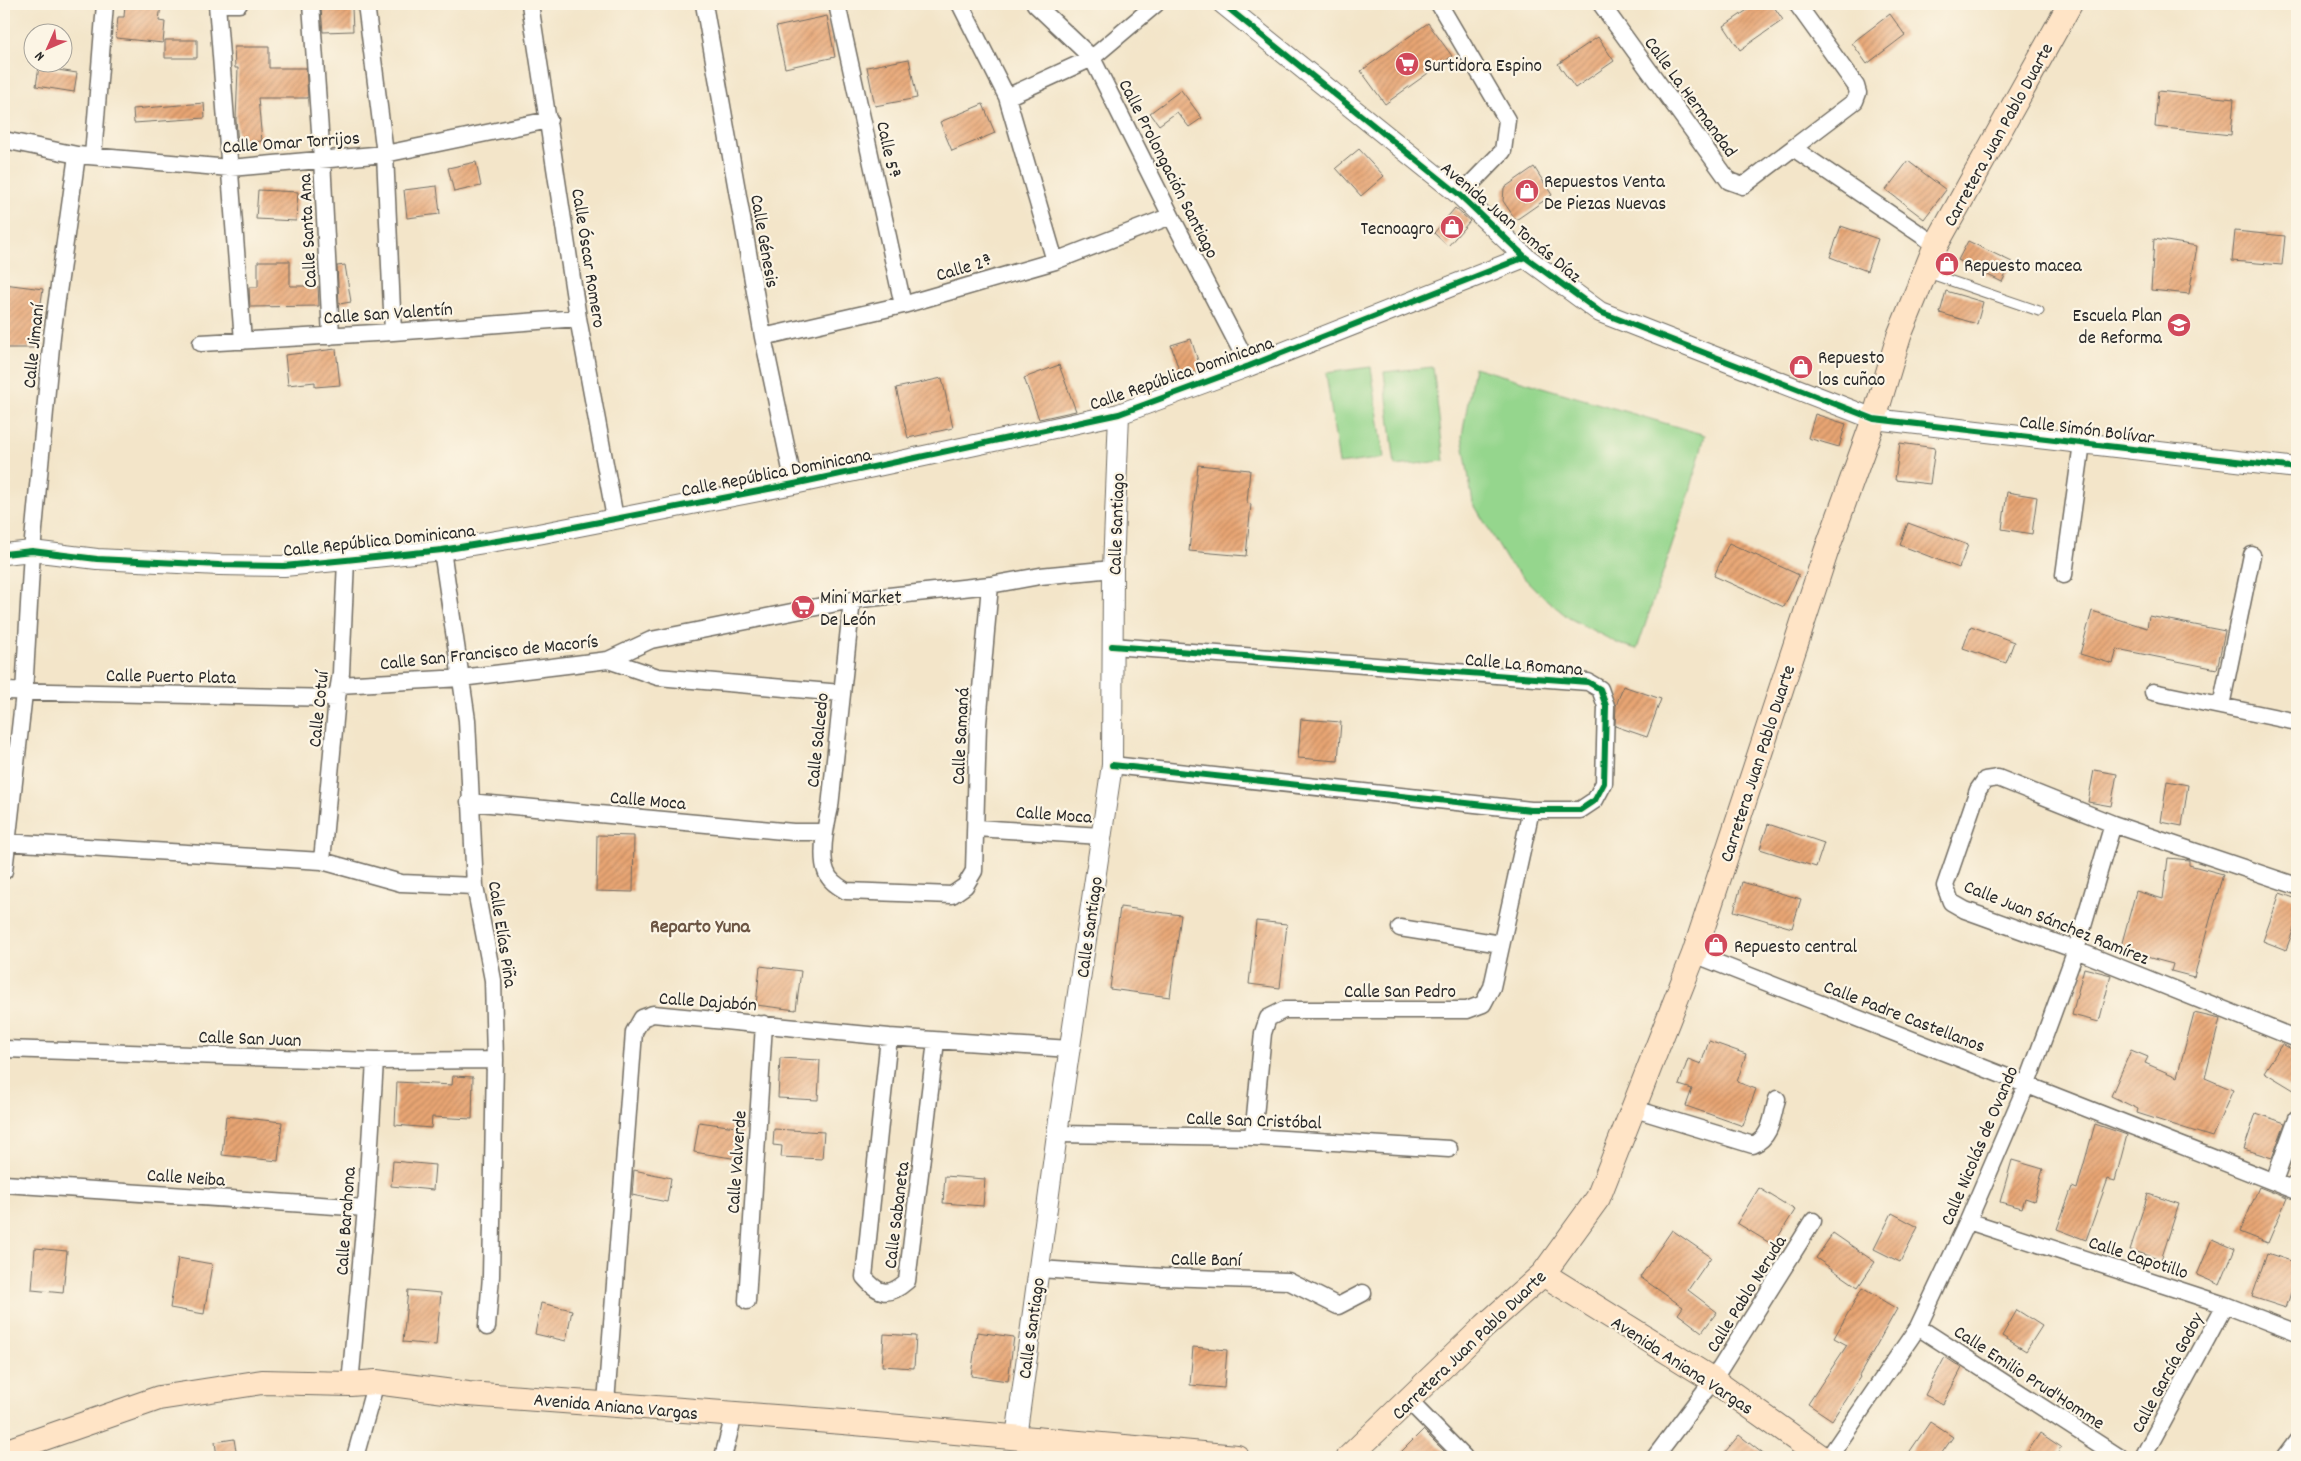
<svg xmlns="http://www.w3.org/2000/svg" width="2301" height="1461" font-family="Dekko,sans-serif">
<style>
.garden{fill:#95d68d;stroke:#60805c}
.building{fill:url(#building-hatch)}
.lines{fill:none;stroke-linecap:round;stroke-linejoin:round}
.service-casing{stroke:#716c62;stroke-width:11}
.minor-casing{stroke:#716c62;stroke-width:19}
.tertiary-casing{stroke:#716c62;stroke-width:22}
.secondary-casing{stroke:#716c62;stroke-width:26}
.service{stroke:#fff;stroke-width:9}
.minor{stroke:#fff;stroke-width:16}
.tertiary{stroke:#fff;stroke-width:20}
.secondary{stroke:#ffe4c6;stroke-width:24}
.cycleway-casing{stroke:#fcf5e5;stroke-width:9}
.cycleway{stroke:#00873e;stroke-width:6}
.labels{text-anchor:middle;stroke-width:4.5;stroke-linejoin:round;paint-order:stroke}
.poi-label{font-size:19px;fill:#2b2b2b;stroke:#fcf5e5;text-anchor:start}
.street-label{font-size:19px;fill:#2b2b2b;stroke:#fcf5e5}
.neighbourhood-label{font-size:20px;font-weight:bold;fill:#6d5644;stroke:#fcf5e5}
</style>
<defs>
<pattern id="building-hatch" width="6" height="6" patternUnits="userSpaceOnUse" patternTransform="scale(1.25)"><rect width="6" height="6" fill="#e8a573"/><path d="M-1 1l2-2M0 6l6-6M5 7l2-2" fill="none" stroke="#bc875f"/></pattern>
</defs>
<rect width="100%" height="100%" fill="#fcf5e5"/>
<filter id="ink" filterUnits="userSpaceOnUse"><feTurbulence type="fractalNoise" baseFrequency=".02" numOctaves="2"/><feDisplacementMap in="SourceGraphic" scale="10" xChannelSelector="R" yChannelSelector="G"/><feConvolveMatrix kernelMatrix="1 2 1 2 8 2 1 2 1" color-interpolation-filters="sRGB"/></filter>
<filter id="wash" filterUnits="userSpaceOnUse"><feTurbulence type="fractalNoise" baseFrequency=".0096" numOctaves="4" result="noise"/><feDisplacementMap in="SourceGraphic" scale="20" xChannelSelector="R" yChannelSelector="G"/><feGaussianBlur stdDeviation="1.12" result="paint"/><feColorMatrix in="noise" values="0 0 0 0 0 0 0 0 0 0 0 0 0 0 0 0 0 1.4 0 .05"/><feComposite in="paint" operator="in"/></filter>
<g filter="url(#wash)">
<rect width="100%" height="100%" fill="#f3e5c9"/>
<!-- garden -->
<path class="garden" d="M 1371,367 L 1384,458 L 1339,464 L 1326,373 Z
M 1433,367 L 1444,461 L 1395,466 L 1384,372 Z
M 1474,367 L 1705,435 L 1689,495 L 1637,649 L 1619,644 L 1569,618 L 1542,596 L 1508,562 L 1473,503 L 1462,436 Z"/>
<g id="blocks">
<!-- building -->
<path class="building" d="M 125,4 L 161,4 L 159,21 L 165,22 L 163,43 L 116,38 L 118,17 L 124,17 Z
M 1756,4 L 1772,4 L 1783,20 L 1740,50 L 1724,26 Z
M 352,8 L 353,31 L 323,32 L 321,9 Z
M 1890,14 L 1905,35 L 1867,64 L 1852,43 Z
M 827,16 L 835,57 L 785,68 L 776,27 Z
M 1428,23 L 1452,56 L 1385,104 L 1361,71 Z
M 1598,37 L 1614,61 L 1575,88 L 1558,64 Z
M 165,40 L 197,40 L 197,58 L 165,58 Z
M 234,47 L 269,47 L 269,68 L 306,68 L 308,98 L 258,98 L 262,141 L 238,143 L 236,120 L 238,68 L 235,68 Z
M 909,59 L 917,98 L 875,106 L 867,67 Z
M 39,67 L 77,73 L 74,92 L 36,86 Z
M 1181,90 L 1202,118 L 1189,127 L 1177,112 L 1159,125 L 1150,113 Z
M 2158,91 L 2234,99 L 2231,135 L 2155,127 Z
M 204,103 L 205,118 L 134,123 L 133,109 Z
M 983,104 L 995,133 L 952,151 L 940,122 Z
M 1359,149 L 1384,176 L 1361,196 L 1336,168 Z
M 1908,161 L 1946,190 L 1924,219 L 1886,190 Z
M 476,162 L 481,186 L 454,192 L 448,168 Z
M 1534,167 L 1552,195 L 1516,220 L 1503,201 L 1504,188 Z
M 437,186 L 440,214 L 407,218 L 404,190 Z
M 258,190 L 298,192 L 296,221 L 256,219 Z
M 1455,208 L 1470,221 L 1448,246 L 1434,233 Z
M 1841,226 L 1878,239 L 1867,271 L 1830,257 Z
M 2235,231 L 2285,236 L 2282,265 L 2232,261 Z
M 2154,239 L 2197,246 L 2189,294 L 2151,290 Z
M 1968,241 L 2012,262 L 2002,282 L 1958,260 Z
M 258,261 L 290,261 L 290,286 L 318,286 L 319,306 L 250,307 L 249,287 L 258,287 Z
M 345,265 L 351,302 L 339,304 L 337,266 Z
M 4,284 L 43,289 L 40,309 L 38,309 L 38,348 L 4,348 Z
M 1946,291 L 1983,302 L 1977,324 L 1940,313 Z
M 1191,339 L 1201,370 L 1181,377 L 1171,345 Z
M 336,349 L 340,385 L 315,387 L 315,382 L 288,385 L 285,355 Z
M 1059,365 L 1076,411 L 1039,419 L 1024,378 Z
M 942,378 L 953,428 L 908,438 L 896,388 Z
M 1815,414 L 1846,424 L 1839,447 L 1808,438 Z
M 1900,443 L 1935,448 L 1930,484 L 1895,480 Z
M 1198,465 L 1250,470 L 1247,503 L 1251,504 L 1246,556 L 1189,551 Z
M 2007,492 L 2037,497 L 2032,534 L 2002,529 Z
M 1908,523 L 1968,545 L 1959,568 L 1900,545 Z
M 1729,543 L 1799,575 L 1784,607 L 1714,576 Z
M 2092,611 L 2147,628 L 2149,616 L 2225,631 L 2217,669 L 2117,649 L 2113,664 L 2080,654 Z
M 1971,626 L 2014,642 L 2006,663 L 1963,648 Z
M 1623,686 L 1661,699 L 1647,737 L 1615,726 L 1616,706 Z
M 1301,719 L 1341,722 L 1338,761 L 1298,758 Z
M 2094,770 L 2117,774 L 2111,806 L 2088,802 Z
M 2167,781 L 2188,785 L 2182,826 L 2161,822 Z
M 1768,824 L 1824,843 L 1816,867 L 1760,849 Z
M 597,835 L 634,836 L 633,892 L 596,891 Z
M 2168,858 L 2189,860 L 2189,865 L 2223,874 L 2194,977 L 2171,971 L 2173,964 L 2120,950 L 2136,891 L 2163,899 Z
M 1742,882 L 1801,899 L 1792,928 L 1734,911 Z
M 2280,893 L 2297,899 L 2297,920 L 2286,950 L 2263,941 Z
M 1120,907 L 1181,915 L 1170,997 L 1110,989 Z
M 1256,921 L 1287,924 L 1280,988 L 1249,984 Z
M 760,966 L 801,971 L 796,1010 L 756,1005 Z
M 2084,968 L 2111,975 L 2099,1022 L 2072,1015 Z
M 2194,1013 L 2220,1019 L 2205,1078 L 2233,1090 L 2212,1137 L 2137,1113 L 2138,1109 L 2111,1096 L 2131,1050 L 2148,1057 L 2145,1063 L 2177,1077 Z
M 1709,1041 L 1746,1054 L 1737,1082 L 1756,1089 L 1743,1126 L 1686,1106 L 1692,1089 L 1679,1085 L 1688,1059 L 1701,1064 Z
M 2282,1044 L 2297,1052 L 2297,1092 L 2264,1072 Z
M 780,1058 L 820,1060 L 818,1100 L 778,1098 Z
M 453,1076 L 473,1077 L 472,1119 L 432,1117 L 431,1128 L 395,1125 L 397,1082 L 452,1085 Z
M 2256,1113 L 2285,1123 L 2272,1158 L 2244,1149 Z
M 226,1116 L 282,1122 L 278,1161 L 222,1155 Z
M 699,1122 L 743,1128 L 738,1159 L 694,1152 Z
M 2095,1124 L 2127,1135 L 2115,1181 L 2108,1179 L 2086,1240 L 2057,1229 L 2072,1187 L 2077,1189 Z
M 774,1129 L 824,1132 L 822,1159 L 781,1157 L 782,1146 L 773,1145 Z
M 2012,1160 L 2043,1169 L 2034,1201 L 2025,1198 L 2022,1208 L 2000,1202 Z
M 393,1161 L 435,1165 L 433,1190 L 391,1186 Z
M 634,1170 L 671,1178 L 667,1202 L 632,1195 Z
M 945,1176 L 985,1179 L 983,1206 L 943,1203 Z
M 2259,1187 L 2287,1198 L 2268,1243 L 2240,1232 Z
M 1759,1188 L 1795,1210 L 1773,1245 L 1737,1223 Z
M 2148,1194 L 2179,1204 L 2161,1260 L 2130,1250 Z
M 1892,1213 L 1918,1227 L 1900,1262 L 1874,1249 Z
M 1672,1230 L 1711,1257 L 1688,1290 L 1717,1312 L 1702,1332 L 1678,1314 L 1683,1307 L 1640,1277 Z
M 1833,1233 L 1875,1262 L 1858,1287 L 1816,1258 Z
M 2212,1239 L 2235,1249 L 2220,1285 L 2197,1275 Z
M 35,1248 L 67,1251 L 63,1293 L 32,1290 Z
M 2267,1253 L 2297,1263 L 2297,1274 L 2286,1308 L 2252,1297 Z
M 178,1258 L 212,1264 L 204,1314 L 170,1308 Z
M 1862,1288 L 1897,1309 L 1859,1376 L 1860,1377 L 1832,1420 L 1808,1404 L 1847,1345 L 1834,1338 Z
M 408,1290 L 441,1293 L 436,1345 L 403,1342 Z
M 541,1303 L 572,1310 L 566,1341 L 535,1334 Z
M 2017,1310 L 2042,1326 L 2026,1351 L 2002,1336 Z
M 977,1332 L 1014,1337 L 1008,1381 L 971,1376 Z
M 884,1334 L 916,1336 L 914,1368 L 882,1366 Z
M 1193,1347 L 1227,1350 L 1224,1388 L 1190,1385 Z
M 1945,1357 L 1962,1368 L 1943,1404 L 1925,1395 Z
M 1930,1422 L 1953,1437 L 1939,1457 L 1906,1457 Z
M 1423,1430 L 1450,1457 L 1396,1457 Z
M 2040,1433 L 2061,1447 L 2055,1457 L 2024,1457 Z
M 1739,1435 L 1767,1457 L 1721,1457 Z
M 234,1439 L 237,1457 L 217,1457 L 215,1442 Z"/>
</g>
</g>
<g filter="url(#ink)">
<use href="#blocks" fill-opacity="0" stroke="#716c62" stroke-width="1"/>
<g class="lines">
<!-- service casing -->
<g class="service-casing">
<path id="service" d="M 1925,272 L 2039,311"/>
</g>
<!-- minor casing -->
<g class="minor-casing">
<path id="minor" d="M 217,4 L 243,341
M 217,4 L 239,4
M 311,4 L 322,159 L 331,336
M 366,4 L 385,154 L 393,332
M 530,4 L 578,318 L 615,518
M 704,4 L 763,337 L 794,484
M 837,4 L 903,305
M 960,4 L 1007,97 L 1055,261
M 1035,4 L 1092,58 L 1171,216 L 1249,366
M 1439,4 L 1507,120 L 1503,151 L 1460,195
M 1601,4 L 1729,181 L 1743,186 L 1793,148 L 1936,245
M 1007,97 L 1092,58 L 1156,4
M 4,140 L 77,155 L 230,168 L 385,154 L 549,120
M 1793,148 L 1855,101 L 1858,93 L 1856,86 L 1797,4
M 93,156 L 105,4
M 763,337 L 903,305 L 1055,261 L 1171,216
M 201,343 L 393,332 L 578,318
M 442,550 L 467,720 L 475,886 L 493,980 L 495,1060 L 491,1276 L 487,1327
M 2064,575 L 2082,443
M 852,600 L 830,807 C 826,824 820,855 826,871 C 829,881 838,886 846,891 L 952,895 L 965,886 L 974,871 L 978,724 L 990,585
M 608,660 L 658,677 L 841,693
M 339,685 L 461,678 L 608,660 L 651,640 L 852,600 L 990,585 L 1040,576 L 1113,569
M 4,691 L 337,698
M 2153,692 L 2297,722
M 2221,706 L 2252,555
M 1112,765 L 1531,810 L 1580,810 L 1595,800 L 1604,783 L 1606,706 L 1600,689 L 1588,682 L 1112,646
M 469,802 L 793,832 L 824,832
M 976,828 L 1101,836
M 4,842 L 322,861 L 401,883 L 475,886
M 322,861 L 337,698 L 341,673 L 346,560
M 4,871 L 24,693 L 32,551 L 52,336 L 77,155
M 2297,886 L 2113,824 L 1998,778 L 1985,780 L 1978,790 L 1945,886 L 1951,902 L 1965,910 L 2076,950 L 2297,1039
M 1400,928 L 1501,944
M 1694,954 L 2297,1191
M 889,1037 L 864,1277 C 879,1295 889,1297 907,1281 L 936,1041
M 4,1049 L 375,1061 L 495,1060
M 1635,1109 L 1753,1145 C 1772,1137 1772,1116 1777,1099
M 1057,1134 L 1253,1137 L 1449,1149
M 1253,1137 L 1263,1033 L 1268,1018 L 1284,1010 L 1467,1010 L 1483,1004 L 1492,987 L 1531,810
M 2274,1181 L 2297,1118
M 4,1184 L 366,1208
M 1968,1221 L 2225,1305 L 2297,1333
M 1039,1269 L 1163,1277 L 1288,1281 L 1338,1306 L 1363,1293
M 747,1301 L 764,1024
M 1918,1327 L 2119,1457
M 350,1384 L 366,1208 L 375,1061
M 1408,1400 L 1464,1457
M 606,1403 L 634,1032 L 642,1018 L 653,1014 L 889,1037 L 1070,1049
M 355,1457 L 376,1382
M 723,1457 L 734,1415
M 1655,1457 L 1713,1380 L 1813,1221
M 1829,1457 L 1918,1327 L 1968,1221 L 2027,1084 L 2076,950 L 2113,824
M 2143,1457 L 2225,1305
M 2285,1457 L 2297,1441"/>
</g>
<!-- tertiary casing -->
<g class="tertiary-casing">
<path id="tertiary" d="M 1223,4 L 1460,195 L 1525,257 L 1600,312 L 1874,419 L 2297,468
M 4,554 L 32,551 L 97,559 L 219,565 L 284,566 L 346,560 L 442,550 L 538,534 L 794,484 L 1119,414 L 1249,366 L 1525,257
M 1016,1438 L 1057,1134 L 1112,765 L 1113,569 L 1119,414"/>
</g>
<!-- secondary casing -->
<g class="secondary-casing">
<path id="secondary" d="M 1543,1274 L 1713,1380 L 1821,1457
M 4,1452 L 159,1398 L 262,1382 L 350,1384 L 376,1382 L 468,1394 L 843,1422 L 1237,1457
M 1349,1457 L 1485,1326 L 1543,1274 L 1598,1198 L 1694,954 L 1826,552 L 1874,419 L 1899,336 L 1936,245 L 2070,4"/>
</g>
<!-- service -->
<use href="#service" class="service"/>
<!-- minor -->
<use href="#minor" class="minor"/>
<!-- tertiary -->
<use href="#tertiary" class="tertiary"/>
<!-- secondary -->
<use href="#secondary" class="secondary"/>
<!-- cycleway casing -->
<g class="cycleway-casing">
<path id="cycleway" d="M 1223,4 L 1460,195 L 1525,257 L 1600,312 L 1874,419 L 2297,468
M 4,554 L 32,551 L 97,559 L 219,565 L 284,566 L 346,560 L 442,550 L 538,534 L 794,484 L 1119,414 L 1249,366 L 1525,257
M 1112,765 L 1531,810 L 1580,810 L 1595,800 L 1604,783 L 1606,706 L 1600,689 L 1588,682 L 1112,646"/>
</g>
<!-- cycleway -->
<use href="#cycleway" class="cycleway"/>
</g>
</g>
<!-- icons -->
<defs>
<g id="supermarket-disc" transform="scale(1.25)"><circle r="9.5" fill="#d1495b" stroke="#fcf5e5"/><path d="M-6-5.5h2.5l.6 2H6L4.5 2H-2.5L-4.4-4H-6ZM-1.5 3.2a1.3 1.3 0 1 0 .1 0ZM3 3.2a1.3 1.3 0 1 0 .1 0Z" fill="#fff"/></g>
<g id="shop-disc" transform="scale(1.25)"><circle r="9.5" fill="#d1495b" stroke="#fcf5e5"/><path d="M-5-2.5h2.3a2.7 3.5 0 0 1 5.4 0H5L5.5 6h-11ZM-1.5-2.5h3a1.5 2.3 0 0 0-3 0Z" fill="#fff"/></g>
<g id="school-disc" transform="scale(1.25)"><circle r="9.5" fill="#d1495b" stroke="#fcf5e5"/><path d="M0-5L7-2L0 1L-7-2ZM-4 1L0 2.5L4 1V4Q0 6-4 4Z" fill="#fff"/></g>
</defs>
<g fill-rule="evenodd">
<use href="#supermarket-disc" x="1407" y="64"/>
<use href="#shop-disc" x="1527" y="191"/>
<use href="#shop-disc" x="1452" y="227"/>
<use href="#shop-disc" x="1947" y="264"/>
<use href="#school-disc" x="2179" y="325"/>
<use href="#shop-disc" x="1801" y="367"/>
<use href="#supermarket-disc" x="803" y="607"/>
<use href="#shop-disc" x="1716" y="945"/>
</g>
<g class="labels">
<!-- poi labels -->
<g class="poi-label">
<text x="1424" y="71">Surtidora Espino</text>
<text x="1544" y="187">Repuestos Venta<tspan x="1544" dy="22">De Piezas Nuevas</tspan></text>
<text x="1434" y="234" text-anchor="end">Tecnoagro</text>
<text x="1964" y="271">Repuesto macea</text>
<text x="2162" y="321" text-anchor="end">Escuela Plan<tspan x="2162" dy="22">de Reforma</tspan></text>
<text x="1818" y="363">Repuesto<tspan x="1818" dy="22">los cuñao</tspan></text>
<text x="820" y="603">Mini Market<tspan x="820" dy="22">De León</tspan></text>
<text x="1734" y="952">Repuesto central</text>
</g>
<!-- street labels -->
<g class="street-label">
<text transform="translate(1692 96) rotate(54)" y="7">Calle La Hermandad</text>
<text transform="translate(1997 134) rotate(-61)" y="7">Carretera Juan Pablo Duarte</text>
<text transform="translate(291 141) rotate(-4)" y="7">Calle Omar Torrijos</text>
<text transform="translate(890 150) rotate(78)" y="7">Calle 5ª</text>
<text transform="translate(1170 168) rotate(63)" y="7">Calle Prolongación Santiago</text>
<text transform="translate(1512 221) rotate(40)" y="7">Avenida Juan Tomás Díaz</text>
<text transform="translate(306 231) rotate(-93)" y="7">Calle Santa Ana</text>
<text transform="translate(766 241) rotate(80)" y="7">Calle Génesis</text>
<text transform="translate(590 258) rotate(81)" y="7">Calle Óscar Romero</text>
<text transform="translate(964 266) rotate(-16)" y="7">Calle 2ª</text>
<text transform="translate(388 312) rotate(-4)" y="7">Calle San Valentín</text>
<text transform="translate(32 346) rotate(-84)" y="7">Calle Jimaní</text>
<text transform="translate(1181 372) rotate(-19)" y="7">Calle República Dominicana</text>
<text transform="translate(2087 428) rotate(7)" y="7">Calle Simón Bolívar</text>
<text transform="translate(776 471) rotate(-11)" y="7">Calle República Dominicana</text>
<text transform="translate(1115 524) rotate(-88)" y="7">Calle Santiago</text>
<text transform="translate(379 539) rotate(-6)" y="7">Calle República Dominicana</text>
<text transform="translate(489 651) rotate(-6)" y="7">Calle San Francisco de Macorís</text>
<text transform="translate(1524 663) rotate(5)" y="7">Calle La Romana</text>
<text transform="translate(171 675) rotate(1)" y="7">Calle Puerto Plata</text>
<text transform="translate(317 709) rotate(-84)" y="7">Calle Cotuí</text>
<text transform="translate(959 736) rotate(-87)" y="7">Calle Samaná</text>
<text transform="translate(816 740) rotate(-84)" y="7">Calle Salcedo</text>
<text transform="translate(1756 763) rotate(-72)" y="7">Carretera Juan Pablo Duarte</text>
<text transform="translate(648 799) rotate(5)" y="7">Calle Moca</text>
<text transform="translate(1054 813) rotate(4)" y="7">Calle Moca</text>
<text transform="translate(2057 921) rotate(22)" y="7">Calle Juan Sánchez Ramírez</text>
<text transform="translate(1088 927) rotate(-82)" y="7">Calle Santiago</text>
<text transform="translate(504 934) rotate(81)" y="7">Calle Elías Piña</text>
<text x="1400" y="997">Calle San Pedro</text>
<text transform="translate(708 1000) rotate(4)" y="7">Calle Dajabón</text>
<text transform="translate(1905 1015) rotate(21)" y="7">Calle Padre Castellanos</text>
<text transform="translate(250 1037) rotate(2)" y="7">Calle San Juan</text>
<text transform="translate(1254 1119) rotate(2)" y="7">Calle San Cristóbal</text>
<text transform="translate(1978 1145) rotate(-67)" y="7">Calle Nicolás de Ovando</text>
<text transform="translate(735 1162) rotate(-86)" y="7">Calle Valverde</text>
<text transform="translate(186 1176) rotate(4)" y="7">Calle Neiba</text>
<text transform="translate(895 1215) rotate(-83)" y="7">Calle Sabaneta</text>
<text transform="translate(344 1221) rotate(-86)" y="7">Calle Barahona</text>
<text transform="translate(2139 1256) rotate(18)" y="7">Calle Capotillo</text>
<text transform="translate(1206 1258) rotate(1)" y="7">Calle Baní</text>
<text transform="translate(1745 1293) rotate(-58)" y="7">Calle Pablo Neruda</text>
<text transform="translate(1030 1328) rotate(-82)" y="7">Calle Santiago</text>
<text transform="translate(1468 1344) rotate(-44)" y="7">Carretera Juan Pablo Duarte</text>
<text transform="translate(1683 1364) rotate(33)" y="7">Avenida Aniana Vargas</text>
<text transform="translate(2166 1372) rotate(-62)" y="7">Calle García Godoy</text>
<text transform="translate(2030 1376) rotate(33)" y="7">Calle Emilio Prud'Homme</text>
<text transform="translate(616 1405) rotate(5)" y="7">Avenida Aniana Vargas</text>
</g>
<!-- neighbourhood labels -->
<g class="neighbourhood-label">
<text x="700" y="932">Reparto Yuna</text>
</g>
</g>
<!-- margin -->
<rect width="2301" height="1461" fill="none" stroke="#fcf5e5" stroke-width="20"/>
<!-- north arrow -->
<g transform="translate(48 48) rotate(225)"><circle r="24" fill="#fcf5e5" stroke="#a8a49b"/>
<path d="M0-4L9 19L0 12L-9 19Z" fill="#d1495b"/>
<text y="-8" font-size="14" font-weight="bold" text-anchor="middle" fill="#2b2b2b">N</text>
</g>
</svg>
